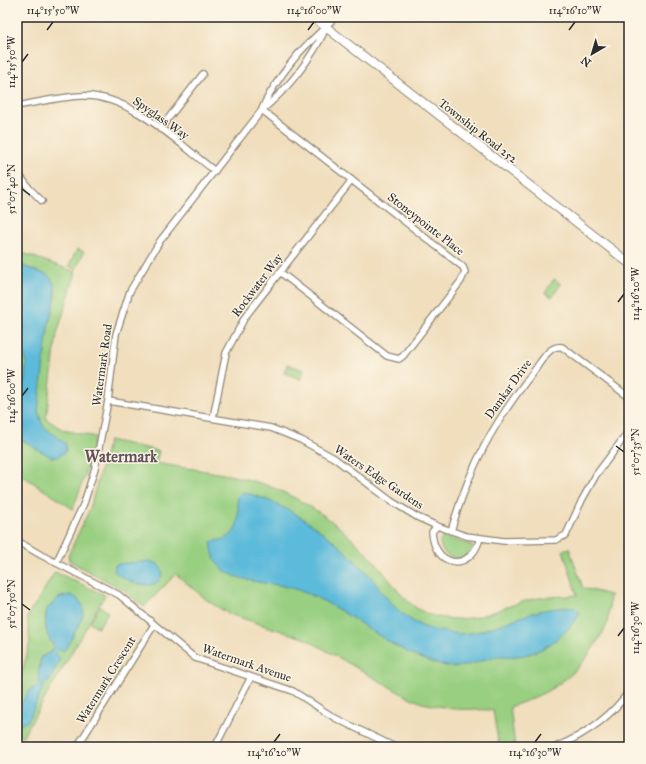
<svg xmlns="http://www.w3.org/2000/svg" width="646" height="764" font-family="'IM FELL Great Primer',serif">
<style>
.green{fill:#99cf81;stroke:#627d56}
.water{fill:#5cbada;stroke:#447282}
.lines{fill:none;stroke-linecap:round;stroke-linejoin:round}
.street-casing{stroke:#8e8474;stroke-width:8}
.secondary-casing{stroke:#8e8474;stroke-width:10}
.street{stroke:#fff;stroke-width:5.5}
.secondary{stroke:#fff;stroke-width:8}
.ticks{fill:none;stroke:#2b2b2b;stroke-width:1.5}
.labels{text-anchor:middle;stroke-width:3;stroke-linejoin:round;paint-order:stroke}
.street-label{font-size:12px;fill:#2b2b2b;stroke:#fcf5e5}
.district-label{font-size:16px;font-weight:bold;fill:#63505a;stroke:#fcf5e5}
.neatline{fill:none;stroke:#2b2b2b;stroke-width:1.5}
.ticks-label{font-size:10px;text-anchor:middle;fill:#2b2b2b}
</style>
<rect width="100%" height="100%" fill="#fcf5e5"/>
<filter id="ink" filterUnits="userSpaceOnUse"><feTurbulence type="fractalNoise" baseFrequency=".025" numOctaves="2"/><feDisplacementMap in="SourceGraphic" scale="8" xChannelSelector="R" yChannelSelector="G"/><feConvolveMatrix kernelMatrix="1 2 1 2 8 2 1 2 1" color-interpolation-filters="sRGB"/></filter>
<filter id="wash" filterUnits="userSpaceOnUse"><feTurbulence type="fractalNoise" baseFrequency=".012" numOctaves="4" result="noise"/><feDisplacementMap in="SourceGraphic" scale="16" xChannelSelector="R" yChannelSelector="G"/><feGaussianBlur stdDeviation="0.9" result="paint"/><feColorMatrix in="noise" values="0 0 0 0 0 0 0 0 0 0 0 0 0 0 0 0 0 1.4 0 .05"/><feComposite in="paint" operator="in"/></filter>
<g filter="url(#wash)">
<rect width="100%" height="100%" fill="#f0debd"/>
<!-- green -->
<path class="green" d="M 77,249 L 84,252 L 76,269 L 69,266 Z
M 17,251 L 76,272 L 57,334 L 46,419 L 63,430 L 95,437 L 84,478 L 73,509 L 17,472 Z
M 554,279 L 561,284 L 552,297 L 545,293 Z
M 287,364 L 304,370 L 301,379 L 284,373 Z
M 109,440 L 159,451 L 156,463 C 189,469 229,473 260,483 C 280,489 299,500 317,511 C 338,524 357,543 374,561 C 395,585 409,614 444,618 C 477,623 498,608 529,600 C 544,596 561,597 577,595 L 563,550 L 569,548 L 583,588 L 610,595 C 609,604 609,614 607,623 C 606,629 600,636 597,642 C 575,679 549,693 510,707 L 515,747 L 499,747 L 493,710 L 454,709 L 422,703 L 404,695 L 306,639 L 229,614 L 208,601 L 176,574 L 144,607 L 124,590 L 71,562 L 68,556 L 90,508 Z
M 443,537 L 471,545 L 473,548 L 465,557 C 452,561 441,555 440,541 Z
M 55,572 L 105,595 L 23,736 L 17,735 L 17,681 L 23,669 L 30,642 L 27,617 Z
M 100,606 L 108,612 L 98,628 L 90,622 Z"/>
<!-- water -->
<path class="water" d="M 17,264 L 48,275 L 52,280 L 55,287 L 55,300 L 48,328 L 38,411 L 43,426 L 66,444 L 66,451 L 58,457 L 51,457 L 17,437 L 17,399 L 25,380 L 26,361 L 22,340 L 17,330 Z
M 243,492 C 292,504 337,540 371,577 C 376,582 379,590 385,596 C 397,611 415,626 434,630 C 445,632 459,635 470,633 C 509,626 532,605 575,608 L 580,613 C 567,634 543,654 517,656 C 509,657 501,655 493,657 C 477,661 462,670 446,666 C 391,655 351,608 298,590 C 276,582 246,584 227,572 C 215,565 213,556 211,542 C 215,540 220,541 224,539 C 241,533 239,512 237,497 Z
M 150,561 L 158,564 L 163,572 C 158,596 125,582 114,571 L 115,565 C 120,563 144,562 150,561 Z
M 71,595 C 91,605 83,617 75,632 C 71,639 69,646 63,651 L 58,649 L 56,653 L 60,658 C 58,666 52,674 49,682 L 45,683 L 28,721 L 20,725 L 17,722 C 17,708 23,699 32,688 L 36,688 L 40,681 L 38,676 L 41,657 L 51,652 L 54,646 C 45,636 44,621 47,609 L 60,597 Z"/>
</g>
<g filter="url(#ink)">
<g class="lines">
<!-- street casing -->
<g class="street-casing">
<path id="street" d="M 17,106 C 38,102 60,97 81,96 C 129,93 178,143 215,171
M 262,109 C 270,89 295,55 311,41 C 319,33 327,26 335,17
M 262,110 L 463,267 L 465,272 L 461,281 L 403,356 L 399,359 L 387,356 L 280,272
M 160,129 L 203,74
M 17,172 L 29,188 L 42,201
M 108,401 L 271,428 L 301,440 L 334,458 L 391,501 L 417,517 L 437,526 L 466,536 L 504,541 L 556,540 L 566,535 L 582,500 L 596,475 L 629,431
M 213,418 L 226,353 L 245,317 L 352,180
M 437,526 L 432,532 C 434,568 471,573 480,538
M 451,531 C 470,466 492,425 534,371 C 541,362 549,345 562,347 L 629,397
M 17,541 L 41,555 L 119,595 L 195,658 L 293,691 L 335,718 L 395,747
M 56,563 L 84,503 L 95,468 L 108,401 L 116,334 L 130,291 L 160,241 L 262,110 C 288,89 312,58 326,28
M 623,700 L 629,708
M 77,747 L 154,625
M 215,747 L 251,677
M 556,747 C 584,735 612,716 629,691"/>
</g>
<!-- secondary casing -->
<g class="secondary-casing">
<path id="secondary" d="M 313,17 L 629,263"/>
</g>
<!-- street -->
<use href="#street" class="street"/>
<!-- secondary -->
<use href="#secondary" class="secondary"/>
</g>
</g>
<!-- ticks -->
<path class="ticks" d="M 47,30 L 53,22M 308,30 L 314,22M 569,30 L 575,22M 22,62 L 28,54M 22,189 L 30,195M 618,302 L 624,294M 22,396 L 28,388M 616,446 L 624,452M 22,604 L 30,610M 618,636 L 624,628M 274,742 L 280,734M 535,742 L 541,734"/>
<g class="labels">
<!-- street labels -->
<g class="street-label">
<text transform="translate(161 118) rotate(35)" y="4">Spyglass Way</text>
<text transform="translate(478 131) rotate(38)" y="4">Township Road 252</text>
<text transform="translate(426 224) rotate(38)" y="4">Stoneypointe Place</text>
<text transform="translate(257 285) rotate(-53)" y="4">Rockwater Way</text>
<text transform="translate(102 365) rotate(-82)" y="4">Watermark Road</text>
<text transform="translate(508 389) rotate(-54)" y="4">Damkar Drive</text>
<text transform="translate(379 477) rotate(34)" y="4">Waters Edge Gardens</text>
<text transform="translate(247 663) rotate(19)" y="4">Watermark Avenue</text>
<text transform="translate(106 680) rotate(-58)" y="4">Watermark Crescent</text>
</g>
<!-- district labels -->
<g class="district-label">
<text x="121" y="462">Watermark</text>
</g>
</g>
<!-- margin -->
<rect width="646" height="764" fill="none" stroke="#fcf5e5" stroke-width="44"/>
<!-- north arrow -->
<g transform="translate(592 54) rotate(218)" stroke="#fcf5e5" stroke-width="3" paint-order="stroke">
<path d="M0-3L7 15L0 10L-7 15Z" fill="#2b2b2b"/>
<text y="-6" font-size="11" font-weight="bold" text-anchor="middle" fill="#2b2b2b">N</text>
</g>
<rect x="22" y="22" width="602" height="720" class="neatline"/>
<g class="ticks-label">
<text x="53" y="14">114°15'50"W</text>
<text x="314" y="14">114°16'00"W</text>
<text x="575" y="14">114°16'10"W</text>
<text transform="translate(11 62) rotate(-90)" y="4">114°15'50"W</text>
<text transform="translate(11 189) rotate(-90)" y="4">51°07'40"N</text>
<text transform="translate(635 294) rotate(-90)" y="4">114°16'20"W</text>
<text transform="translate(11 396) rotate(-90)" y="4">114°16'00"W</text>
<text transform="translate(635 452) rotate(-90)" y="4">51°07'35"N</text>
<text transform="translate(11 604) rotate(-90)" y="4">51°07'50"N</text>
<text transform="translate(635 628) rotate(-90)" y="4">114°16'30"W</text>
<text x="274" y="756">114°16'20"W</text>
<text x="535" y="756">114°16'30"W</text>
</g>
</svg>
